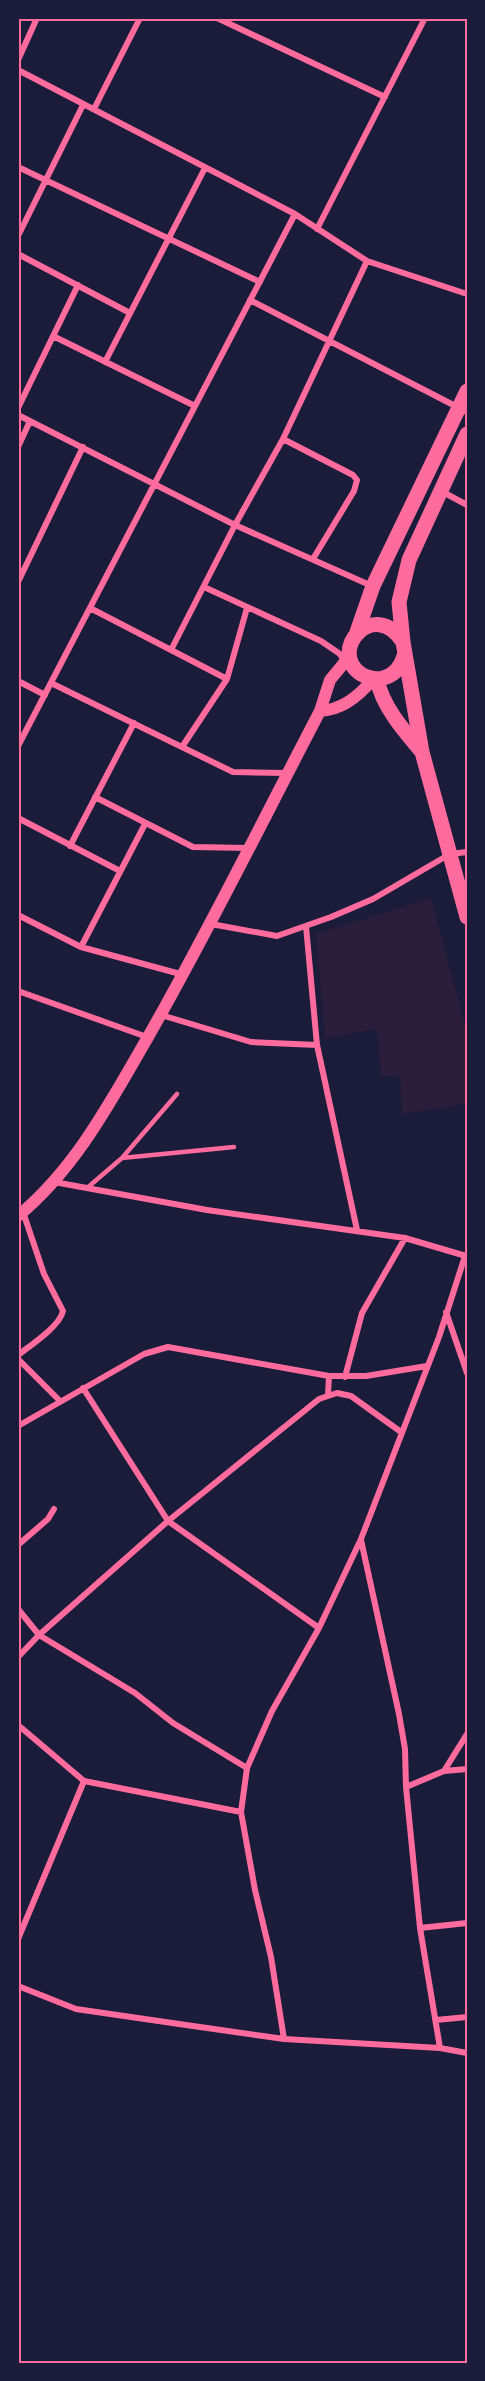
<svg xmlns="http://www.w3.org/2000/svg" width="485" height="2381" font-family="'Fira Sans',sans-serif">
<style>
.green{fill:#2a1e3b}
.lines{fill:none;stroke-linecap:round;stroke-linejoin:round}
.service{stroke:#ff6b9d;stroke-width:4.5}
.minor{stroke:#ff6b9d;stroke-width:6}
.secondary{stroke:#ff6b9d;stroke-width:12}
.primary{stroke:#ff6b9d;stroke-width:15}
.neatline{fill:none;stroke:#ff6b9d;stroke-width:2}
</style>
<rect width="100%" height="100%" fill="#1b1b3a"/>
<!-- green -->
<path class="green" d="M 431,898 L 467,1032 L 467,1104 L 402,1114 L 400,1075 L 381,1076 L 377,1029 L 325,1038 L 316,934 Z"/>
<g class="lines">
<!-- service -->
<path class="service" d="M 122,1158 L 234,1147
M 87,1188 L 122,1158 L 177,1094"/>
<!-- minor -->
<path class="minor" d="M 217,18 L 385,97
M 18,60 L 37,18
M 18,70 L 295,214 L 367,261 L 467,294
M 94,109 L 140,18
M 18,167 L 260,282
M 317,229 L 425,18
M 18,236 L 83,105
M 18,254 L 130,313
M 250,300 L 467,412
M 53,336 L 195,406
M 105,362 L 205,168
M 18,408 L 78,285
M 18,415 L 235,525 L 372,586
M 283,439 L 353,475 L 357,480 L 354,491 L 313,559
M 18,447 L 30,421
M 441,491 L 467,505
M 18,582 L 83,447
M 204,587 L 321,641 L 340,654 L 344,661
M 90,608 L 227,679
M 171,650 L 235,525 L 283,439 L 367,261
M 18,681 L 45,695
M 51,683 L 233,772 L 287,773
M 18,746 L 295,214
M 182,747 L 227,679 L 247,608
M 95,797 L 193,847 L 249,848
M 18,818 L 120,871
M 70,846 L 134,723
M 18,915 L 81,947 L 184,975
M 211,924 L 277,936 L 331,917 L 373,899 L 450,854 L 467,852
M 306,926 L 317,1045 L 357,1230
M 81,947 L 145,824
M 18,991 L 147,1037
M 161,1015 L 251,1042 L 317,1045
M 54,1182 L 207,1210 L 405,1238 L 466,1256
M 446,1312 L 467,1373
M 18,1355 C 31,1345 60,1326 63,1311 L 44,1274 L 23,1212
M 18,1359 L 60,1401
M 345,1377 L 362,1313 L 405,1238
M 83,1388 L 168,1521 L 319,1628
M 328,1395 L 329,1376
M 18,1426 L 144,1354 L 168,1347 L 329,1376 L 366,1376 L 427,1366
M 361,1540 L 399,1714 L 405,1749 L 406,1787 L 420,1928 L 440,2048
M 18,1545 L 48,1519 L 54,1509
M 18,1609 L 39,1635 L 135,1693 L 173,1723 L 247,1768
M 18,1657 L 39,1635 L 168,1521 L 319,1399 L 337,1393 L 351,1396 L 401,1432
M 18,1725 L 84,1781 L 241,1812
M 444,1771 L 467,1769
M 406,1787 L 444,1771 L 467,1734
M 420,1928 L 467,1923
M 18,1939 L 84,1781
M 18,1986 L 76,2009 L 186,2025 L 284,2039 L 440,2048 L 467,2053
M 436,2020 L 467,2017
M 284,2039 L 271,1957 L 255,1890 L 241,1812 L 247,1768 L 272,1711 L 319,1628 L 361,1539 L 439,1337 L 465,1256"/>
<!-- secondary -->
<path class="secondary" d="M 320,711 C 342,710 360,695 373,679
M 18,1216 C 76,1168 111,1101 148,1037 C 209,930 263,820 320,711 L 330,680 L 349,657"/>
<!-- primary -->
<path class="primary" d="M 357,632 L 373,586 L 467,391
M 403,642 L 399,602 L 409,560 L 467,434
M 404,656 C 401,667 395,675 383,678 C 375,680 368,678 361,674 C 327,651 374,597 403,642 L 422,752 L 467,917
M 377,679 C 382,706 404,731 422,752"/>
</g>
<!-- border -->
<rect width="485" height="2381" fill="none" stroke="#1b1b3a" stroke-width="39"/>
<rect x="20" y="20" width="446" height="2342" class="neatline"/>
</svg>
